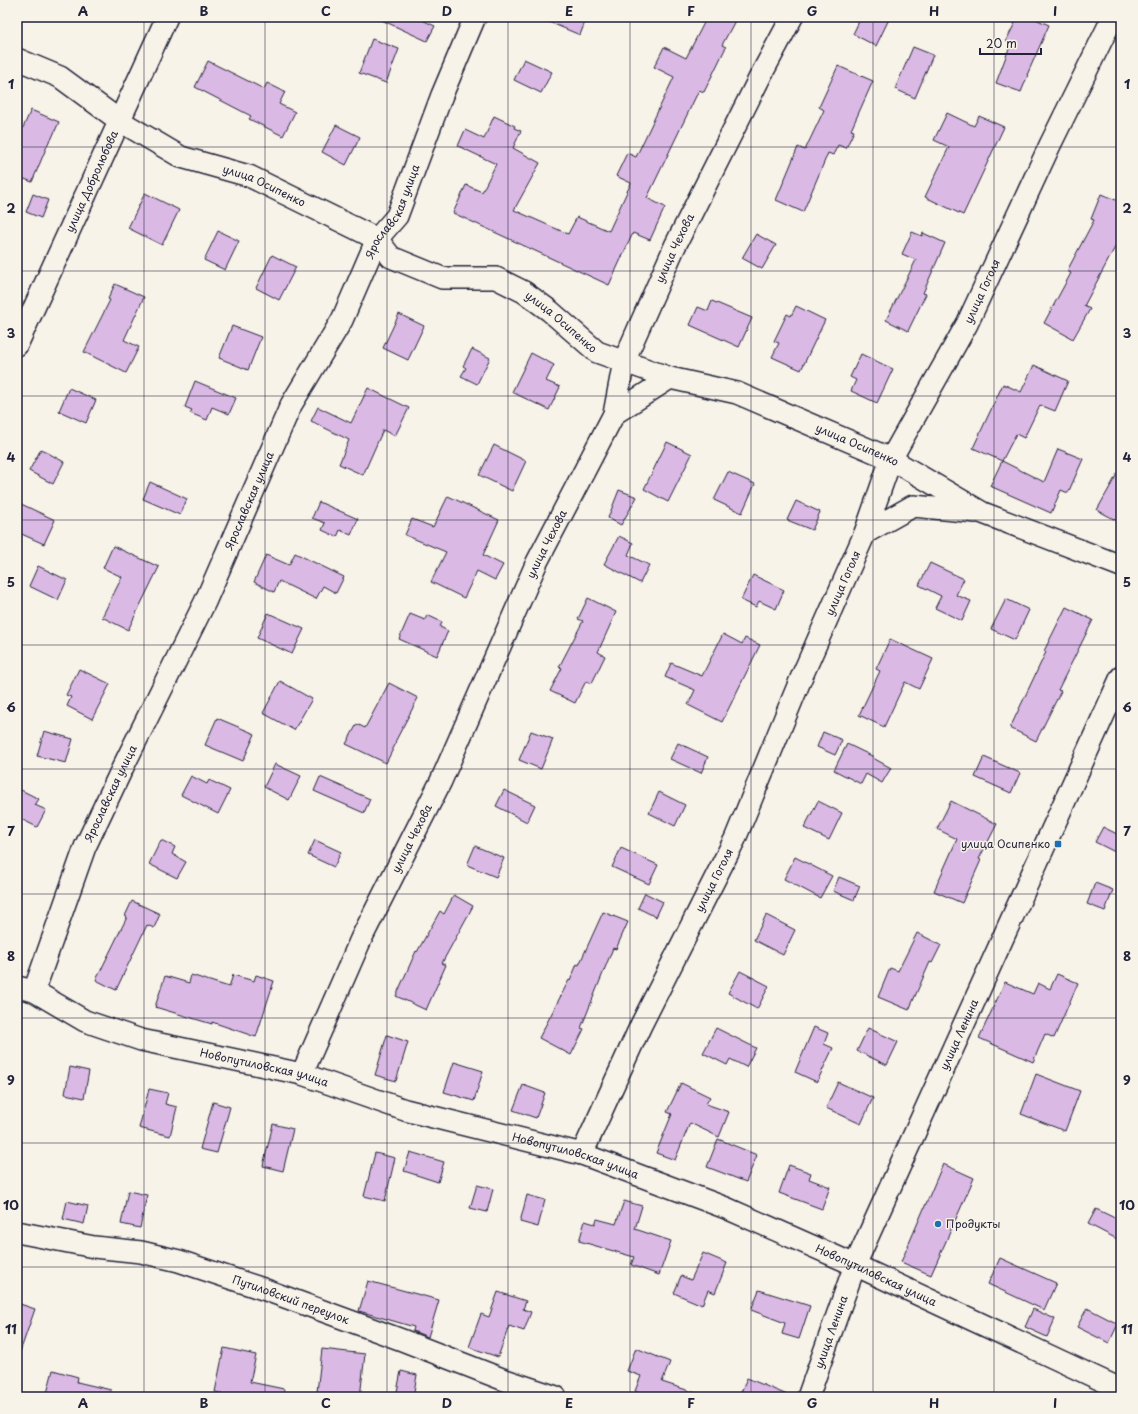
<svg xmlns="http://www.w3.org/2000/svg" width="1138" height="1414" font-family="'Playpen Sans',sans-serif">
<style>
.building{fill:#dbb9e5;stroke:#22223b}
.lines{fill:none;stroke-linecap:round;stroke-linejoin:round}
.minor-casing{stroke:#22223b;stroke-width:24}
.minor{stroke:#f7f3e8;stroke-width:21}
.grid{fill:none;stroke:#22223b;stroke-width:1;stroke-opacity:0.55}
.poi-dot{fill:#1f6fb2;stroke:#f7f3e8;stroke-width:1.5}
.labels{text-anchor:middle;stroke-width:3;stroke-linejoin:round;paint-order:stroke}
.street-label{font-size:11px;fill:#22223b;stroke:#f7f3e8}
.poi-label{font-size:11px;fill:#22223b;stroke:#f7f3e8;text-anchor:end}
.neatline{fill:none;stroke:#22223b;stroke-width:1.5}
.grid-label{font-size:13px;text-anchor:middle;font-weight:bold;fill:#22223b}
</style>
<rect width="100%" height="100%" fill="#f7f3e8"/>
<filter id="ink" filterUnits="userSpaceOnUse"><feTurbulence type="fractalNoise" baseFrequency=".025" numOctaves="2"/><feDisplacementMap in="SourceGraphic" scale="8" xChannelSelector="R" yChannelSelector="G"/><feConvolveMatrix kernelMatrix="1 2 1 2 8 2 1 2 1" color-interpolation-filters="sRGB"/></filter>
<g filter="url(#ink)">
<!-- building -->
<path class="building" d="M 375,17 L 416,17 L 435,26 L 427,41 Z
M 537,17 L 587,17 L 580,35 Z
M 707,17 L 737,17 L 722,45 L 726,47 L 704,92 L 699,90 L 647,198 L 665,207 L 650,240 L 633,233 L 609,285 L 453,213 L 466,185 L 482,192 L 496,164 L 458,146 L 465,130 L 484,139 L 494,116 L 515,126 L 514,128 L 521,131 L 513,148 L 540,163 L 514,210 L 568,234 L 577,217 L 609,231 L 631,183 L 616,176 L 627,153 L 636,157 L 674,77 L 654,67 L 664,47 L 686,58 Z
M 861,17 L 890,17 L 876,46 L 853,34 Z
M 1018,17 L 1031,17 L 1049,25 L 1027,75 L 1028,75 L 1021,92 L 996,83 L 1011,43 L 1006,41 Z
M 372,39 L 399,49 L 386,83 L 359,73 Z
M 913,47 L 933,55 L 915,98 L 895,89 Z
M 524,59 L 552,72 L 541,93 L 514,80 Z
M 208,61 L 264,89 L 267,83 L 285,92 L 279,104 L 295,112 L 283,136 L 249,119 L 251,116 L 195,87 Z
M 838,66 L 873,81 L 851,130 L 854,131 L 846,148 L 838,145 L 833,155 L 828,153 L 803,212 L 776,200 L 798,147 L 805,150 L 824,110 L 819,107 Z
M 31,110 L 59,122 L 51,140 L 50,139 L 32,182 L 17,176 L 17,141 Z
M 947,113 L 974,126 L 979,116 L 1004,127 L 963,215 L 925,197 L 949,147 L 934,140 Z
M 336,125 L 360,137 L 346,165 L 322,152 Z
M 145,193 L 179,210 L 162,245 L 128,228 Z
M 33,194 L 48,200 L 41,218 L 26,212 Z
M 1101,194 L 1121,202 L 1121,236 L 1084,306 L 1090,309 L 1073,339 L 1044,323 L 1071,273 L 1067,271 L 1094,220 L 1091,219 Z
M 218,231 L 239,241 L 225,270 L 204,260 Z
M 912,232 L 922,236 L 923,233 L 945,243 L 923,293 L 926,294 L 908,331 L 886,320 L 916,260 L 902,254 Z
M 756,234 L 776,245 L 762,269 L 742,258 Z
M 272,255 L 296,267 L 279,300 L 256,288 Z
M 115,284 L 144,297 L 124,340 L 139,347 L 126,373 L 84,352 L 110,300 L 108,299 Z
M 712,301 L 752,318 L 739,347 L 690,325 L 698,307 L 708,311 Z
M 796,306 L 825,320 L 801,370 L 772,357 L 779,343 L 774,341 L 787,314 L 791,316 Z
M 399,314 L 424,326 L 408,360 L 383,348 Z
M 232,326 L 261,337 L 248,370 L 219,358 Z
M 472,349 L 490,358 L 477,384 L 461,376 L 466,368 L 463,366 Z
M 531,353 L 554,365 L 546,381 L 560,387 L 549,410 L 512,392 Z
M 861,354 L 893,369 L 877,403 L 851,391 L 856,380 L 850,377 Z
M 1034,365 L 1068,381 L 1055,411 L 1040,405 L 1024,438 L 1016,434 L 1002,461 L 973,448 L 1003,384 L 1021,392 Z
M 195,381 L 236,398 L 229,414 L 212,407 L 207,420 L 190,413 L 192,410 L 185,407 Z
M 69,388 L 96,400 L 86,423 L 59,411 Z
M 368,388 L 409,408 L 395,436 L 383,430 L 363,475 L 339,464 L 349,440 L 311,421 L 318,407 L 351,423 Z
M 667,442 L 692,454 L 668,502 L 644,489 Z
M 494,445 L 526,461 L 512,491 L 479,475 Z
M 41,449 L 64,462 L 53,484 L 29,471 Z
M 1058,449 L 1083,459 L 1068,493 L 1061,490 L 1051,513 L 990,486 L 1002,461 L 1044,482 Z
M 1121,467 L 1121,523 L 1097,510 Z
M 728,472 L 755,484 L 742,513 L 714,500 Z
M 150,482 L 187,499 L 180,515 L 143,499 Z
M 619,490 L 637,497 L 621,525 L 608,518 Z
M 448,496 L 499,520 L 483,555 L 503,565 L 495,580 L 477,571 L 464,598 L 431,582 L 446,552 L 405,535 L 412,519 L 433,527 Z
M 796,501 L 820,512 L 812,530 L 787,520 Z
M 17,502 L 55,520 L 44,544 L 17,532 Z
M 319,502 L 358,519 L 351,535 L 340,530 L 337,537 L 322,530 L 325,523 L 312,518 Z
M 619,536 L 633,543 L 628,555 L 649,565 L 640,583 L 604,564 Z
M 113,546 L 159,567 L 128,630 L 102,617 L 122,577 L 103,568 Z
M 295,553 L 344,577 L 336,593 L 323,586 L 316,599 L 279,581 L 274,592 L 254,582 L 266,555 L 289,565 Z
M 930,563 L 964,579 L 956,595 L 971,601 L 962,621 L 935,608 L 941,596 L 919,585 Z
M 38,566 L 67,580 L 58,600 L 29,586 Z
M 753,575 L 784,590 L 776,609 L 759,601 L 756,607 L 741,600 Z
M 588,598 L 616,612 L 598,652 L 605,656 L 592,683 L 586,681 L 575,703 L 550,691 L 562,668 L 559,667 L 583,621 L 578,619 Z
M 1006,599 L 1029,610 L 1015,640 L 991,629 Z
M 1066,607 L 1093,620 L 1058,690 L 1061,691 L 1036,741 L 1010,728 L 1046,652 L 1044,651 Z
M 268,613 L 304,629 L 292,654 L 257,638 Z
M 410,614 L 425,620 L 427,615 L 442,622 L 440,627 L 448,631 L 437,656 L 399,639 Z
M 723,634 L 742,644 L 745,638 L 760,645 L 722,722 L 688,705 L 695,690 L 665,677 L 671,663 L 702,676 Z
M 890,639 L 933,659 L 919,689 L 905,682 L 884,727 L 859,715 L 880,671 L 876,669 Z
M 79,669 L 110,684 L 92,719 L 67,706 L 71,697 L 66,695 Z
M 280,681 L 312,699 L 294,730 L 263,713 Z
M 389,683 L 418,698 L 395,742 L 396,743 L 386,763 L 346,744 L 357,724 L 365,728 Z
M 217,718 L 255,734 L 243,761 L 205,745 Z
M 44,731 L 73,739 L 66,763 L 37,756 Z
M 531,731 L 553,739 L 541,769 L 519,760 Z
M 823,732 L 842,740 L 835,755 L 817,747 Z
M 678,743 L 708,757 L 701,773 L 670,759 Z
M 847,744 L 874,757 L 873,758 L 891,768 L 882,783 L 866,774 L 861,784 L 834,770 Z
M 984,757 L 1020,773 L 1011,793 L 975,777 Z
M 275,764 L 301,776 L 289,800 L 264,787 Z
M 191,776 L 207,784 L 209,780 L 230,790 L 218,814 L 181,795 Z
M 320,777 L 370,799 L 364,813 L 314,791 Z
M 17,788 L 39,799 L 35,805 L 46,810 L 37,827 L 17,817 Z
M 504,790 L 535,805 L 527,822 L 496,806 Z
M 659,792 L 685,805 L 675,826 L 649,813 Z
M 818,801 L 842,813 L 829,840 L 804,828 Z
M 951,801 L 997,824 L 979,859 L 981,860 L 962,903 L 934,891 L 957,839 L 937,829 Z
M 1103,827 L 1121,836 L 1121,855 L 1095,842 Z
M 161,840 L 175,847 L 172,854 L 186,862 L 177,878 L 149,864 Z
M 315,840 L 341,852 L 334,867 L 308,855 Z
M 475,846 L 504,858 L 496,877 L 467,865 Z
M 621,848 L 658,865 L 649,884 L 612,867 Z
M 795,857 L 832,876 L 820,898 L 784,879 Z
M 839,877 L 860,886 L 854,900 L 833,891 Z
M 1095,883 L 1113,890 L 1105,911 L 1087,904 Z
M 645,893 L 663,902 L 656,917 L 638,908 Z
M 454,895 L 473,906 L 442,963 L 446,965 L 426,1010 L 396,996 L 416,951 L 417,952 L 440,911 L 444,914 Z
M 132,901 L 160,914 L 154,928 L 147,925 L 116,990 L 96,980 L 127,917 L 125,916 Z
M 603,912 L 628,922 L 616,949 L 613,948 L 581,1028 L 584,1029 L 571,1055 L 539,1038 L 569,980 L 570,981 L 577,964 L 579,965 Z
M 766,915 L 795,930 L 783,955 L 754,940 Z
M 917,933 L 941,945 L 932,963 L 930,962 L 909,1010 L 878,997 L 890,968 L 898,971 Z
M 740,971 L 769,986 L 757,1009 L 728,993 Z
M 1057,974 L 1078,983 L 1054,1038 L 1045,1034 L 1033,1062 L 979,1038 L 1005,982 L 1033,994 L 1038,983 L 1050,989 Z
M 191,975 L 229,987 L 233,975 L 254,981 L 256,975 L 274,981 L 256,1037 L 212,1022 L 212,1024 L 155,1007 L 165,976 L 189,983 Z
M 814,1027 L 828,1033 L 824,1044 L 833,1048 L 817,1082 L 795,1072 Z
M 716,1028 L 756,1048 L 746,1067 L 730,1059 L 727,1065 L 703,1053 Z
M 868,1028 L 898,1042 L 887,1065 L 857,1051 Z
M 387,1035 L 408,1042 L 396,1081 L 375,1075 Z
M 454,1062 L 483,1071 L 474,1101 L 444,1092 Z
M 70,1067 L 89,1071 L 84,1098 L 65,1094 Z
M 1036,1074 L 1080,1091 L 1065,1131 L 1021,1114 Z
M 838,1082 L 873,1098 L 861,1124 L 826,1108 Z
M 681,1083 L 710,1097 L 706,1104 L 729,1112 L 719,1137 L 690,1123 L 675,1160 L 656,1153 L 672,1114 L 667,1112 Z
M 523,1085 L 545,1093 L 536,1118 L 513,1110 Z
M 149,1089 L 168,1093 L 165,1104 L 177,1107 L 170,1136 L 139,1128 Z
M 213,1102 L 230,1107 L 217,1153 L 200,1149 Z
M 273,1124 L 293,1129 L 283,1171 L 263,1166 Z
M 718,1139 L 757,1155 L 746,1182 L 707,1167 Z
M 410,1152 L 444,1162 L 438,1182 L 404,1171 Z
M 375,1153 L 395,1158 L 385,1201 L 364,1196 Z
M 943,1164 L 974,1178 L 931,1275 L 901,1262 Z
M 789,1165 L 811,1173 L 809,1179 L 830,1187 L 822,1209 L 779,1193 Z
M 477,1185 L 493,1189 L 487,1212 L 470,1208 Z
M 128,1191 L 147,1195 L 140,1228 L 121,1224 Z
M 527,1195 L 545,1200 L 538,1227 L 520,1222 Z
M 67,1201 L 88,1206 L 84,1224 L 63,1219 Z
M 624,1201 L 642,1206 L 635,1229 L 671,1241 L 659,1275 L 631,1265 L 634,1257 L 579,1241 L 585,1221 L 595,1224 L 597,1219 L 616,1224 Z
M 1096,1209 L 1121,1221 L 1121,1241 L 1088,1224 Z
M 703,1253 L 727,1263 L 715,1293 L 708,1290 L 702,1305 L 674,1293 L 681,1276 L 691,1280 Z
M 1000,1258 L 1056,1283 L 1044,1310 L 988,1284 Z
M 368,1281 L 439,1300 L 428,1337 L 413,1331 L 414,1327 L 359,1311 Z
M 759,1290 L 810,1306 L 799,1339 L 782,1334 L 785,1323 L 751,1310 Z
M 498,1292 L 526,1301 L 523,1309 L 531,1312 L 524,1331 L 509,1326 L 498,1357 L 469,1347 L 481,1314 L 489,1317 Z
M 17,1303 L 35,1309 L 20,1352 L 17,1352 Z
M 1087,1308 L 1118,1324 L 1109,1343 L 1077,1327 Z
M 1033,1309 L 1055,1319 L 1047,1337 L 1025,1327 Z
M 224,1348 L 256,1355 L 250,1382 L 284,1389 L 284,1397 L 241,1397 L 215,1392 Z
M 636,1348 L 670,1362 L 662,1382 L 699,1394 L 699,1397 L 649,1397 L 635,1391 L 641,1376 L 627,1371 Z
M 322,1349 L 365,1354 L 360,1397 L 317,1392 Z
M 53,1370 L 78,1377 L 77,1382 L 111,1390 L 110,1397 L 46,1397 Z
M 401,1371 L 417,1375 L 413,1397 L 396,1397 Z
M 747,1378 L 792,1397 L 739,1397 Z"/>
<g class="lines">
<!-- minor casing -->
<g class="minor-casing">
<g id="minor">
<path id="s1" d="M 17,59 L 60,77 L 120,121 L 181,157 L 249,176 L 377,239 L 391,257 L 442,278 L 496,278 L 524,292 L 550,311 L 597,352 L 670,378 L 737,393 L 891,459 L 983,513 L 1121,566"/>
<path id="s2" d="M 17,345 L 167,17"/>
<path d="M 614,414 L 670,378"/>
<path d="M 865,533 L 913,506 L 976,512"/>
<path id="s3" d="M 17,987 L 34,991 L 85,1021 L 141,1040 L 302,1074 L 405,1110 L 582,1154 L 726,1208 L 855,1265 L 1114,1386"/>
<path id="s4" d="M 34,991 L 85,847 L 122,769 L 205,602 L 291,405 L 342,320 L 377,239 L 397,216 L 442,95 L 475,17"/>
<path id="s5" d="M 302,1074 L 361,939 L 441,781 L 537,562 L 614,414 L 624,361 L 675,246 L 761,75 L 792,17"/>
<path id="s6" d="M 582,1154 L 641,1025 L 735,839 L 802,676 L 865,533 L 891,459 L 967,324 L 1050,145 L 1113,17"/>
<path id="s7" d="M 17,1232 L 94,1247 L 141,1252 L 179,1261 L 263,1289 L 402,1340 L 502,1379 L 556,1397"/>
<path id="s8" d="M 808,1397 L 855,1265 L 1121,677"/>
</g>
</g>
<!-- minor -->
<use href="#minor" class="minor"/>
</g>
</g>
<!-- grid -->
<path class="grid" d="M 144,17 L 144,1397M 265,17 L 265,1397M 387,17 L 387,1397M 508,17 L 508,1397M 630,17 L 630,1397M 751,17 L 751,1397M 873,17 L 873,1397M 994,17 L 994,1397M 17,147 L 1121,147M 17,271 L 1121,271M 17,396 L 1121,396M 17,520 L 1121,520M 17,645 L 1121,645M 17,769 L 1121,769M 17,894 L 1121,894M 17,1018 L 1121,1018M 17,1143 L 1121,1143M 17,1267 L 1121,1267"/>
<!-- markers -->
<g class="poi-dot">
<rect x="1054" y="840" width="8" height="8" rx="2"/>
<circle cx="938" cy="1224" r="4"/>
</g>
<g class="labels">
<!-- street labels -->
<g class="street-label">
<text dy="4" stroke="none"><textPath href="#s2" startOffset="180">улица Добролюбова</textPath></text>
<text dy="4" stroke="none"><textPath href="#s1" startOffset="280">улица Осипенко</textPath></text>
<text dy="4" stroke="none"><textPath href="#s4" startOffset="860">Ярославская улица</textPath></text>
<text dy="4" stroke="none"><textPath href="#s5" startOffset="908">улица Чехова</textPath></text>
<text dy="4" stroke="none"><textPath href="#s6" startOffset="952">улица Гоголя</textPath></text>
<text dy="4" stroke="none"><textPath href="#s1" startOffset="616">улица Осипенко</textPath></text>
<text dy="4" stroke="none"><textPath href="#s1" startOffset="940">улица Осипенко</textPath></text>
<text dy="4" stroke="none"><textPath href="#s4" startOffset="536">Ярославская улица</textPath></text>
<text dy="4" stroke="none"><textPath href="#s5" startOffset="584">улица Чехова</textPath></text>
<text dy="4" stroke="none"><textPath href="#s6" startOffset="628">улица Гоголя</textPath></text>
<text dy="4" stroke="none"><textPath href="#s4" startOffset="212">Ярославская улица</textPath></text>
<text dy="4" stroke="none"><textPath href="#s5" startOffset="260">улица Чехова</textPath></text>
<text dy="4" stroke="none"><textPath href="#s6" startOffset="304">улица Гоголя</textPath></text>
<text dy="4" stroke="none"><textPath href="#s8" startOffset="393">улица Ленина</textPath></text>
<text dy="4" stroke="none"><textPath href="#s3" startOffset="262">Новопутиловская улица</textPath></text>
<text dy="4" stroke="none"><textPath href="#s3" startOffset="586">Новопутиловская улица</textPath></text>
<text dy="4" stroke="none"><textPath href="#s3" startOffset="910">Новопутиловская улица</textPath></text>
<text dy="4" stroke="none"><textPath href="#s7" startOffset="283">Путиловский переулок</textPath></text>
<text dy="4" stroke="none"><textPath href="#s8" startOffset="69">улица Ленина</textPath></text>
</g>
<!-- poi labels -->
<g class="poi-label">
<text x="1050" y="848">улица Осипенко</text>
<text x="946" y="1228" text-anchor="start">Продукты</text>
</g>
</g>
<!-- margin -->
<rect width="1138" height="1414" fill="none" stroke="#f7f3e8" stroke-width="44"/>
<!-- scale -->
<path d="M980 48v6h61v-6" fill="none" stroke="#22223b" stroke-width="2"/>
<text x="986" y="48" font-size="12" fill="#22223b" stroke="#f7f3e8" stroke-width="3" paint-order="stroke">20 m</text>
<rect x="22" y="22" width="1094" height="1370" class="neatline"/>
<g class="grid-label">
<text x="83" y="16">A</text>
<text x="204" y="16">B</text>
<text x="326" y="16">C</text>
<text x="447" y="16">D</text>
<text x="569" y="16">E</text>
<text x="691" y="16">F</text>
<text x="812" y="16">G</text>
<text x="934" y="16">H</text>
<text x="1055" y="16">I</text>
<text x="11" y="89">1</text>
<text x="1127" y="89">1</text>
<text x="11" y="213">2</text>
<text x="1127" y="213">2</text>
<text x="11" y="338">3</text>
<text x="1127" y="338">3</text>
<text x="11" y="462">4</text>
<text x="1127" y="462">4</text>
<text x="11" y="587">5</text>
<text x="1127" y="587">5</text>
<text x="11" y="712">6</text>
<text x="1127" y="712">6</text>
<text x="11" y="836">7</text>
<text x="1127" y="836">7</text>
<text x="11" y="961">8</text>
<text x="1127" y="961">8</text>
<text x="11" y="1085">9</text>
<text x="1127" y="1085">9</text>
<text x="11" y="1210">10</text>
<text x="1127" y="1210">10</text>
<text x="11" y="1334">11</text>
<text x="1127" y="1334">11</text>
<text x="83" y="1408">A</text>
<text x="204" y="1408">B</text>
<text x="326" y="1408">C</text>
<text x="447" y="1408">D</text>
<text x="569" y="1408">E</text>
<text x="691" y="1408">F</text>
<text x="812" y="1408">G</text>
<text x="934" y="1408">H</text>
<text x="1055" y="1408">I</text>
</g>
</svg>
